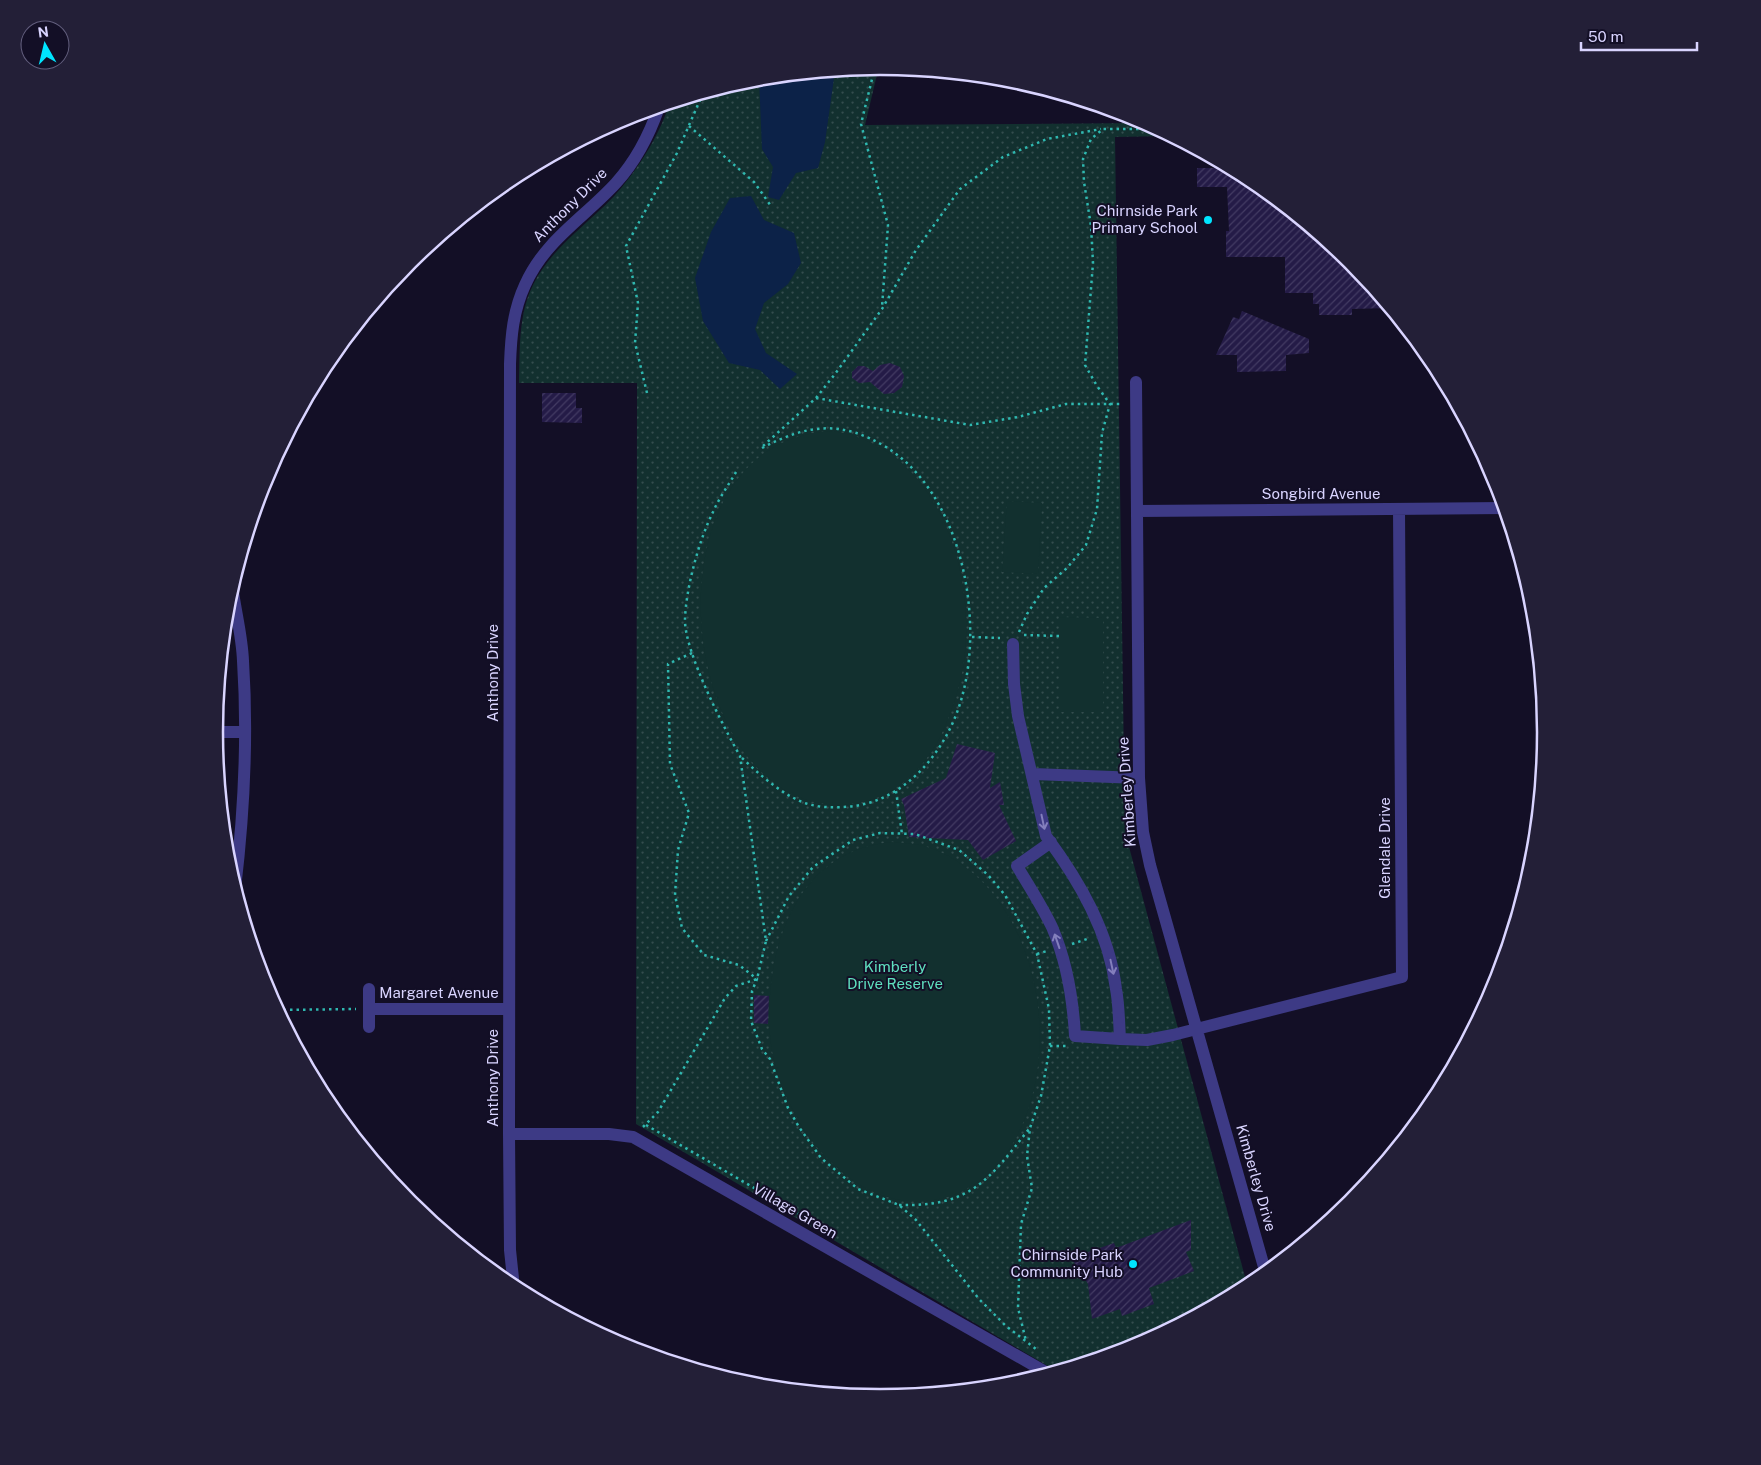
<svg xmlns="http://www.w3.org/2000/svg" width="1761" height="1465" font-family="'Public Sans',sans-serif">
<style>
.park{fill:url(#park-dots)}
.pitch{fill:#12302f}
.water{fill:#0c2248}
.building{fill:url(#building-hatch)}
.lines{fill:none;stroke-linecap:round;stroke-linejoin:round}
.path{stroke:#2fb8b0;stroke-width:2.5;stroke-dasharray:2.5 4;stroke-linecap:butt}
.minor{stroke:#3d3a85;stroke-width:12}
.oneway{stroke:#837fbc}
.poi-dot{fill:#00e5ff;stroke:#130f26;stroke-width:2}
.labels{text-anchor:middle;stroke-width:4;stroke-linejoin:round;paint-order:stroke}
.street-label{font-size:15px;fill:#d9d4ff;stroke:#130f26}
.poi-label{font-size:15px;fill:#d9d4ff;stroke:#130f26;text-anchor:end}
.park-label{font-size:15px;fill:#5fe0c0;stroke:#130f26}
.rim{fill:none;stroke:#d9d4ff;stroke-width:2.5}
</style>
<defs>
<pattern id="park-dots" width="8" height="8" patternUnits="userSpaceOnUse" patternTransform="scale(1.25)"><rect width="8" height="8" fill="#12302f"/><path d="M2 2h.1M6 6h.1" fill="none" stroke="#344d4e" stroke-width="1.8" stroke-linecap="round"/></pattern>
<pattern id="building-hatch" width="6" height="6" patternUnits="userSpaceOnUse" patternTransform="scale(1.25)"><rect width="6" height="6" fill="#241b47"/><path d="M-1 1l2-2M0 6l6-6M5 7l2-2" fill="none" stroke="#433b63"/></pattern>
</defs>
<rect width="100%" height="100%" fill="#130f26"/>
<!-- park -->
<path class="park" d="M 879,66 L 865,125 L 1146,123 L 1171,136 L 1115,137 L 1125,832 L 1248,1288 L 1135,1348 L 1058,1372 L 636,1124 L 637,383 L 519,383 C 520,351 518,315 533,285 C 553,244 594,221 622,187 C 641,164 661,132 669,104 L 751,79 Z"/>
<!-- pitch -->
<path class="pitch" d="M 832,431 C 933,445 974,562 965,652 C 963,677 955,703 945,726 C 931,761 900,795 862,802 C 679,840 629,440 832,431 Z
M 1007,501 L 1042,503 L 1038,574 L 1002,572 Z
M 1059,617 L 1103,618 L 1103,712 L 1059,712 Z
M 892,842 C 907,843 921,844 936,850 C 1038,894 1065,1048 1016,1138 C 998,1172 965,1198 926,1201 C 842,1208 776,1111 770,1035 C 765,950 794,851 892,842 Z"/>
<!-- water -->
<path class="water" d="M 835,71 L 825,142 L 818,168 L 796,173 L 779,200 L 768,197 L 773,167 L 762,149 L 759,78 Z
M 751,196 L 764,220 L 794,233 L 801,263 L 788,284 L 764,303 L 755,329 L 766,353 L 797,374 L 780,389 L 760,370 L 729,363 L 703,321 L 695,278 L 711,232 L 730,198 Z"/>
<!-- building -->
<path class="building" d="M 1197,168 L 1230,168 L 1251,179 L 1352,262 L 1390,308 L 1352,309 L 1352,315 L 1319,315 L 1319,304 L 1313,304 L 1313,293 L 1285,293 L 1285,257 L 1226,257 L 1226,231 L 1229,231 L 1227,187 L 1197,187 Z
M 1242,311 L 1309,339 L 1309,353 L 1286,355 L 1286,371 L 1237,372 L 1237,355 L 1216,355 L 1233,317 L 1239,319 Z
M 890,363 L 900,367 L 904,376 L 902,387 L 894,393 L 884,394 L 870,382 L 859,383 L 852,378 L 852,372 L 858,366 L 864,366 L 873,371 L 880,365 Z
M 542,393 L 576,393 L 576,408 L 582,408 L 582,423 L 542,422 Z
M 957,744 L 995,753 L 990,788 L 1000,782 L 1004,805 L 999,805 L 1016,841 L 983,860 L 968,840 L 909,837 L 904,805 L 901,799 L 946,778 Z
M 754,995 L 769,996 L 768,1024 L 754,1023 Z
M 1191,1220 L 1191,1250 L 1186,1252 L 1194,1271 L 1149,1288 L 1154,1304 L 1122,1316 L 1120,1309 L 1092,1319 L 1088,1284 L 1071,1258 L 1114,1243 L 1116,1248 Z"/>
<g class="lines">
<!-- path -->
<path class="path" d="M 875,67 L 861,124 L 888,225 L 882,307
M 689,126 L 754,182 L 771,206
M 647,393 L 635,343 L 638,303 L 626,246 L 677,153 L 703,93
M 816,398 L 970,425 L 1018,417 L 1066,404 L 1122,404
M 763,446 L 816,398 L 835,374 L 882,309 L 916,250 L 960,189 L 1003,157 L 1047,139 L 1101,129
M 1019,632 L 1027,614 L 1044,588 L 1067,568 L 1086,545 L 1097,509 L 1102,433 L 1110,404 L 1097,386 L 1085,365 L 1093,263 L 1091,226 L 1084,182 L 1083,159 L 1091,139 L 1103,129 L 1157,129
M 1024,635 L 1059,636
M 972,637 L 1000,638
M 692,653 L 668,664 L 670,764 L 689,813 L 678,850 L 675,895 L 682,928 L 704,955 L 739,965 L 757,979 L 752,991 L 751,1021 L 762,1049 L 770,1059 L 788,1108 L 799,1127 L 821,1158 L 858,1189 L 899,1205 L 916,1220 L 979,1299 L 1006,1326 L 1036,1349
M 742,758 C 760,775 779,792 802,802 C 815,807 830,808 843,807 C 906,805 951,747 964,689 C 983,610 959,492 886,447 C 841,420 808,424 762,448
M 896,791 L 902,834
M 766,941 L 789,896 L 813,867 L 853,840 L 880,833 L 915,834 L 959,850 L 988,875 L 1005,895 L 1037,954 L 1049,1009 L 1050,1046 L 1041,1096 L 1030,1128 L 1027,1156 L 1032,1188 L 1021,1224 L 1018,1308 L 1026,1341
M 1072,944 L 1090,938
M 1037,954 L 1047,951
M 277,1010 L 356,1009
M 1050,1046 L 1066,1046
M 646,1125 L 799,1214
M 643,1127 L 658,1112 L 725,998 L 736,986 L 757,979 L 766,941 L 740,756 C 724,728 684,651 685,619 C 686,588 699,540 713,512 C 719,498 728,486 736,472
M 899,1205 C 970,1207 988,1181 1029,1129
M 1060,1364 L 1068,1369"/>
<!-- minor -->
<path class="minor" d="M 1136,382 L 1139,778 L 1143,832 L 1150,865 L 1266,1274
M 1137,511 L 1505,508
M 232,585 C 235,610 242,635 243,661 C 248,737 244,813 235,889
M 1013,644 L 1014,684 L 1018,716 L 1046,836 C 1080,882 1109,932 1116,989 C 1119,1005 1119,1022 1120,1039 L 1075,1036 C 1073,999 1067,962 1052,927 C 1042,906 1029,886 1017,866 L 1051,842
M 214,732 L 244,732
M 1033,774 L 1139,778
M 369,989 L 369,1027
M 370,1009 L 509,1009
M 1120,1039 L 1147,1040 L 1173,1035 L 1402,977 L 1399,509
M 509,1134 L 609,1134 L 633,1137 L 1049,1374
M 514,1288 L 510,1250 L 509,1134 L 510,364 C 511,336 513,311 525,285 C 545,240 584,218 616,183 C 635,162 650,133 659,107"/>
</g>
<!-- one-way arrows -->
<defs><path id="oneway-shaft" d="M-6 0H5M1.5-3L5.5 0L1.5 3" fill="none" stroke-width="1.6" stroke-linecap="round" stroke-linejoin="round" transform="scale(1.25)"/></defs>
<g class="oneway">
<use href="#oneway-shaft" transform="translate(1043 822) rotate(78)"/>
<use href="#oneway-shaft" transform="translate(1057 941) rotate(-109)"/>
<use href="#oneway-shaft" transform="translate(1112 967) rotate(78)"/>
</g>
<!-- markers -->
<g class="poi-dot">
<circle cx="1208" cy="220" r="5"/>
<circle cx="1133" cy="1264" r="5"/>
</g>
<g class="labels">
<!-- street labels -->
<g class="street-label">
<text transform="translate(570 205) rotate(-45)" y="5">Anthony Drive</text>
<text x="1321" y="499">Songbird Avenue</text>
<text transform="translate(493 673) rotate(-90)" y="5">Anthony Drive</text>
<text transform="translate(1127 792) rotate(-94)" y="5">Kimberley Drive</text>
<text transform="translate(1385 848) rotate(-90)" y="5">Glendale Drive</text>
<text x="439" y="998">Margaret Avenue</text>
<text transform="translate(493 1078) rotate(-90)" y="5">Anthony Drive</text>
<text transform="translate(1256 1178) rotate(74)" y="5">Kimberley Drive</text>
<text transform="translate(795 1211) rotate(30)" y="5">Village Green</text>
</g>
<!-- poi labels -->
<g class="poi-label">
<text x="1198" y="216">Chirnside Park<tspan x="1198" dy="17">Primary School</tspan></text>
<text x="1123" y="1260">Chirnside Park<tspan x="1123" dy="17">Community Hub</tspan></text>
</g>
<!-- park labels -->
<g class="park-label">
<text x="895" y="972">Kimberly<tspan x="895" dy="17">Drive Reserve</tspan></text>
</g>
</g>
<!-- crop -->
<path d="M0 0H1761V1465H0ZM223 732a657 657 0 1 1 1314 0a657 657 0 1 1-1314 0Z" fill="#231f37" fill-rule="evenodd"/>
<path class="rim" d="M223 732a657 657 0 1 1 1314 0a657 657 0 1 1-1314 0Z"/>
<!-- north arrow -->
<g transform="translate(45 45) rotate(352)"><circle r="24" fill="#130f26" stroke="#625e7d"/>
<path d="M0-4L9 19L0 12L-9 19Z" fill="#00e5ff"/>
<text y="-8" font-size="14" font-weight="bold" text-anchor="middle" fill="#d9d4ff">N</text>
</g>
<!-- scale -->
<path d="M1581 42v8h116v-8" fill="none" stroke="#d9d4ff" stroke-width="2.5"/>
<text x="1588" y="42" font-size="15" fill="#d9d4ff" stroke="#130f26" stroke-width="4" paint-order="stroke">50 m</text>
</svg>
